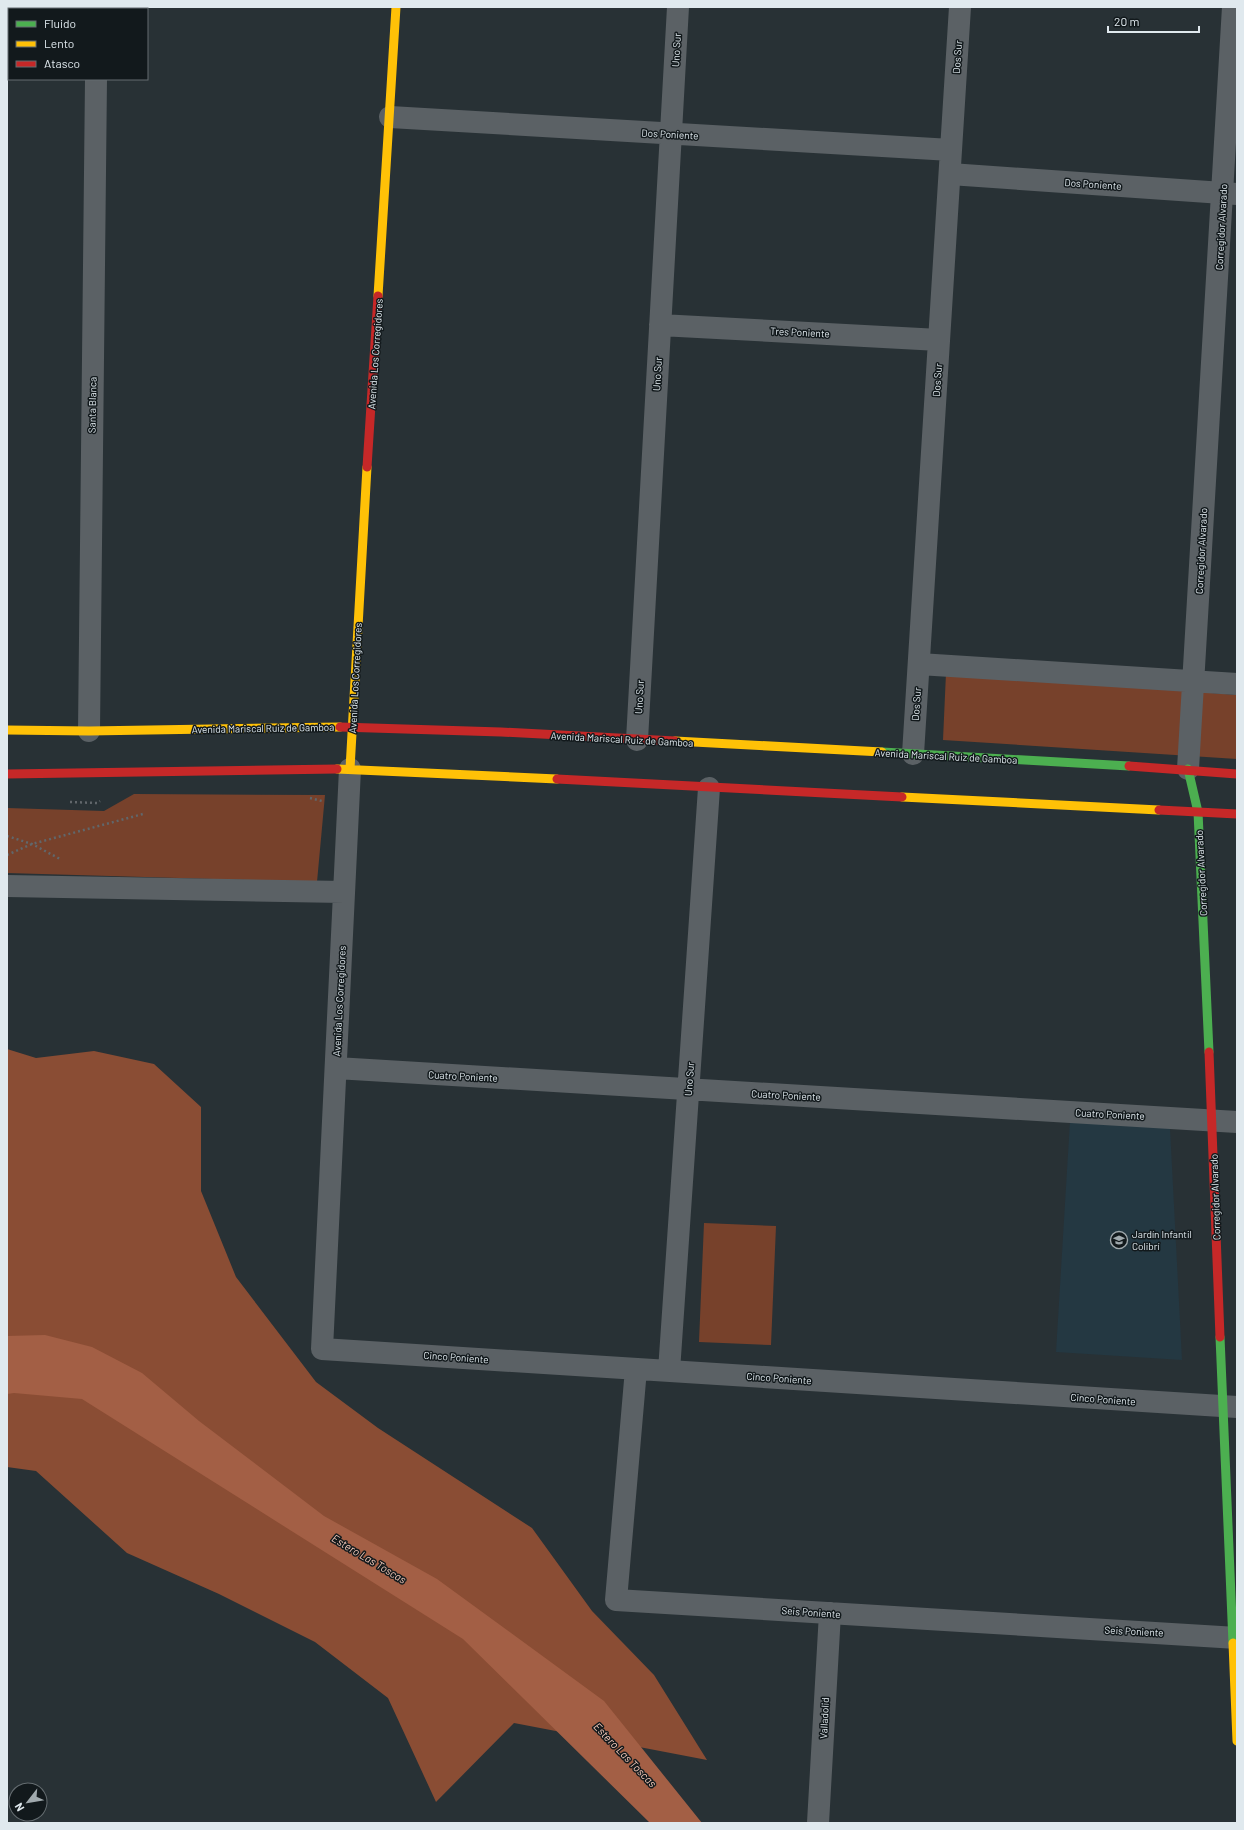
<svg xmlns="http://www.w3.org/2000/svg" width="1244" height="1830" font-family="Barlow,sans-serif">
<style>
.built{fill:#243842}
.green{fill:#77412b}
.forest{fill:#8a4d34}
.water{fill:#a35f45}
.lines{fill:none;stroke-linecap:round;stroke-linejoin:round}
.path{stroke:#61676b;stroke-width:2.5;stroke-dasharray:2 3;stroke-linecap:butt}
.street{stroke:#5b6165;stroke-width:22}
.fast{stroke:#4caf50;stroke-width:9}
.slow{stroke:#ffc107;stroke-width:9}
.jam{stroke:#c62828;stroke-width:9}
.labels{text-anchor:middle;stroke-width:3;stroke-linejoin:round;paint-order:stroke}
.street-label{font-size:10px;fill:#e0e9ee;stroke:#12191c}
.poi-label{font-size:10px;fill:#e0e9ee;stroke:#12191c;text-anchor:start}
.water-label{font-size:11px;font-style:italic;fill:#f7cbbb;stroke:#12191c}
</style>
<rect width="100%" height="100%" fill="#283135"/>
<!-- built -->
<path class="built" d="M 1070,1121 L 1170,1128 L 1182,1360 L 1056,1352 Z"/>
<!-- green -->
<path class="green" d="M 946,673 L 1237,695 L 1237,759 L 943,740 Z
M 134,794 L 325,795 L 317,882 L 7,873 L 7,808 L 104,811 Z
M 704,1223 L 776,1226 L 771,1345 L 699,1342 Z"/>
<!-- forest -->
<path class="forest" d="M 7,1049 L 36,1058 L 94,1051 L 154,1064 L 201,1107 L 201,1191 L 236,1277 L 316,1382 L 378,1428 L 532,1528 L 592,1611 L 654,1675 L 707,1760 L 514,1723 L 436,1802 L 388,1698 L 315,1642 L 219,1594 L 127,1553 L 36,1471 L 7,1467 Z"/>
<!-- water -->
<path class="water" d="M 45,1335 L 92,1347 L 142,1373 L 199,1421 L 324,1516 L 437,1579 L 604,1701 L 702,1823 L 650,1823 L 463,1639 L 82,1399 L 14,1393 L 7,1394 L 7,1336 Z"/>
<g class="lines">
<!-- path -->
<path class="path" d="M 310,798 L 322,801
M 70,802 L 97,803 L 100,801
M 7,836 L 32,844 L 60,859
M 7,855 L 32,844 L 143,814"/>
<!-- street -->
<path class="street" d="M 97,9 L 97,7
M 7,62 L 9,62
M 390,117 L 951,150
M 950,174 L 1237,194
M 660,325 L 939,340
M 919,664 L 1237,684
M 89,731 L 96,79
M 637,740 L 678,7
M 913,754 L 960,7
M 350,769 L 322,1349 L 1237,1407
M 1188,769 L 1233,7
M 7,886 L 344,892
M 336,1068 L 1237,1122
M 636,1369 L 616,1600 L 1237,1638
M 669,1371 L 709,788
M 818,1823 L 830,1613"/>
<!-- fast -->
<path class="fast" d="M 882,752 L 1129,766
M 1188,769 L 1198,812 L 1209,1052
M 1220,1337 L 1233,1643"/>
<!-- slow -->
<path class="slow" d="M 378,296 L 396,7
M 7,730 L 89,731 L 340,727
M 675,741 L 882,752
M 337,769 L 557,779
M 350,769 L 367,467
M 902,797 L 1159,810
M 1233,1643 L 1237,1741"/>
<!-- jam -->
<path class="jam" d="M 367,467 L 378,296
M 340,727 L 501,732 L 675,741
M 1129,766 L 1237,774
M 7,774 L 337,769
M 557,779 L 902,797
M 1159,810 L 1237,814
M 1209,1052 L 1220,1337"/>
</g>
<!-- icons -->
<defs>
<g id="school-ring" transform="scale(0.9)"><circle r="9.5" fill="#12191c" stroke="#a0a9ad" stroke-width="1.5"/><path d="M0-5L7-2L0 1L-7-2ZM-4 1L0 2.5L4 1V4Q0 6-4 4Z" fill="#a0a9ad"/></g>
</defs>
<g fill-rule="evenodd">
<use href="#school-ring" x="1119" y="1240"/>
</g>
<g class="labels">
<!-- street labels -->
<g class="street-label">
<text transform="translate(676 50) rotate(-87)" y="4">Uno Sur</text>
<text transform="translate(957 57) rotate(-86)" y="4">Dos Sur</text>
<text transform="translate(670 134) rotate(3)" y="4">Dos Poniente</text>
<text transform="translate(1093 184) rotate(4)" y="4">Dos Poniente</text>
<text transform="translate(1221 227) rotate(-87)" y="4">Corregidor Alvarado</text>
<text transform="translate(800 332) rotate(3)" y="4">Tres Poniente</text>
<text transform="translate(375 354) rotate(-86)" y="4">Avenida Los Corregidores</text>
<text transform="translate(657 374) rotate(-87)" y="4">Uno Sur</text>
<text transform="translate(937 380) rotate(-86)" y="4">Dos Sur</text>
<text transform="translate(92 405) rotate(-89)" y="4">Santa Blanca</text>
<text transform="translate(1201 551) rotate(-87)" y="4">Corregidor Alvarado</text>
<text transform="translate(355 678) rotate(-87)" y="4">Avenida Los Corregidores</text>
<text transform="translate(639 697) rotate(-87)" y="4">Uno Sur</text>
<text transform="translate(916 704) rotate(-86)" y="4">Dos Sur</text>
<text transform="translate(263 728) rotate(-1)" y="4">Avenida Mariscal Ruiz de Gamboa</text>
<text transform="translate(622 739) rotate(3)" y="4">Avenida Mariscal Ruiz de Gamboa</text>
<text transform="translate(946 756) rotate(3)" y="4">Avenida Mariscal Ruiz de Gamboa</text>
<text transform="translate(1201 873) rotate(-93)" y="4">Corregidor Alvarado</text>
<text transform="translate(339 1001) rotate(-87)" y="4">Avenida Los Corregidores</text>
<text transform="translate(463 1076) rotate(3)" y="4">Cuatro Poniente</text>
<text transform="translate(689 1079) rotate(-86)" y="4">Uno Sur</text>
<text transform="translate(786 1095) rotate(3)" y="4">Cuatro Poniente</text>
<text transform="translate(1110 1114) rotate(3)" y="4">Cuatro Poniente</text>
<text transform="translate(1215 1197) rotate(-92)" y="4">Corregidor Alvarado</text>
<text transform="translate(456 1357) rotate(4)" y="4">Cinco Poniente</text>
<text transform="translate(779 1378) rotate(4)" y="4">Cinco Poniente</text>
<text transform="translate(1103 1399) rotate(4)" y="4">Cinco Poniente</text>
<text transform="translate(811 1612) rotate(4)" y="4">Seis Poniente</text>
<text transform="translate(1134 1631) rotate(3)" y="4">Seis Poniente</text>
<text transform="translate(824 1718) rotate(-87)" y="4">Valladolid</text>
</g>
<!-- poi labels -->
<g class="poi-label">
<text x="1132" y="1238">Jardín Infantil<tspan x="1132" dy="12">Colibrí</tspan></text>
</g>
<!-- water labels -->
<g class="water-label">
<text transform="translate(369 1559) rotate(31)" y="4">Estero Las Toscas</text>
<text transform="translate(625 1755) rotate(46)" y="4">Estero Las Toscas</text>
</g>
</g>
<!-- border -->
<rect width="1244" height="1830" fill="none" stroke="#e0e9ee" stroke-width="16"/>
<!-- legend -->
<rect x="8" y="8" width="140" height="72" fill="#12191c" stroke="#646c70"/>
<rect x="16" y="21" width="20" height="6" fill="#4caf50" stroke="#646c70"/>
<text x="44" y="28" font-size="12" fill="#e0e9ee">Fluido</text>
<rect x="16" y="41" width="20" height="6" fill="#ffc107" stroke="#646c70"/>
<text x="44" y="48" font-size="12" fill="#e0e9ee">Lento</text>
<rect x="16" y="61" width="20" height="6" fill="#c62828" stroke="#646c70"/>
<text x="44" y="68" font-size="12" fill="#e0e9ee">Atasco</text>
<!-- north arrow -->
<g transform="translate(28 1802) rotate(239)"><circle r="19" fill="#12191c" stroke="#646c70"/>
<path d="M0-3L7 15L0 10L-7 15Z" fill="#a0a9ad"/>
<text y="-6" font-size="11" font-weight="bold" text-anchor="middle" fill="#e0e9ee">N</text>
</g>
<!-- scale -->
<path d="M1108 26v6h91v-6" fill="none" stroke="#e0e9ee" stroke-width="2"/>
<text x="1114" y="26" font-size="12" fill="#e0e9ee" stroke="#12191c" stroke-width="3" paint-order="stroke">20 m</text>
</svg>
